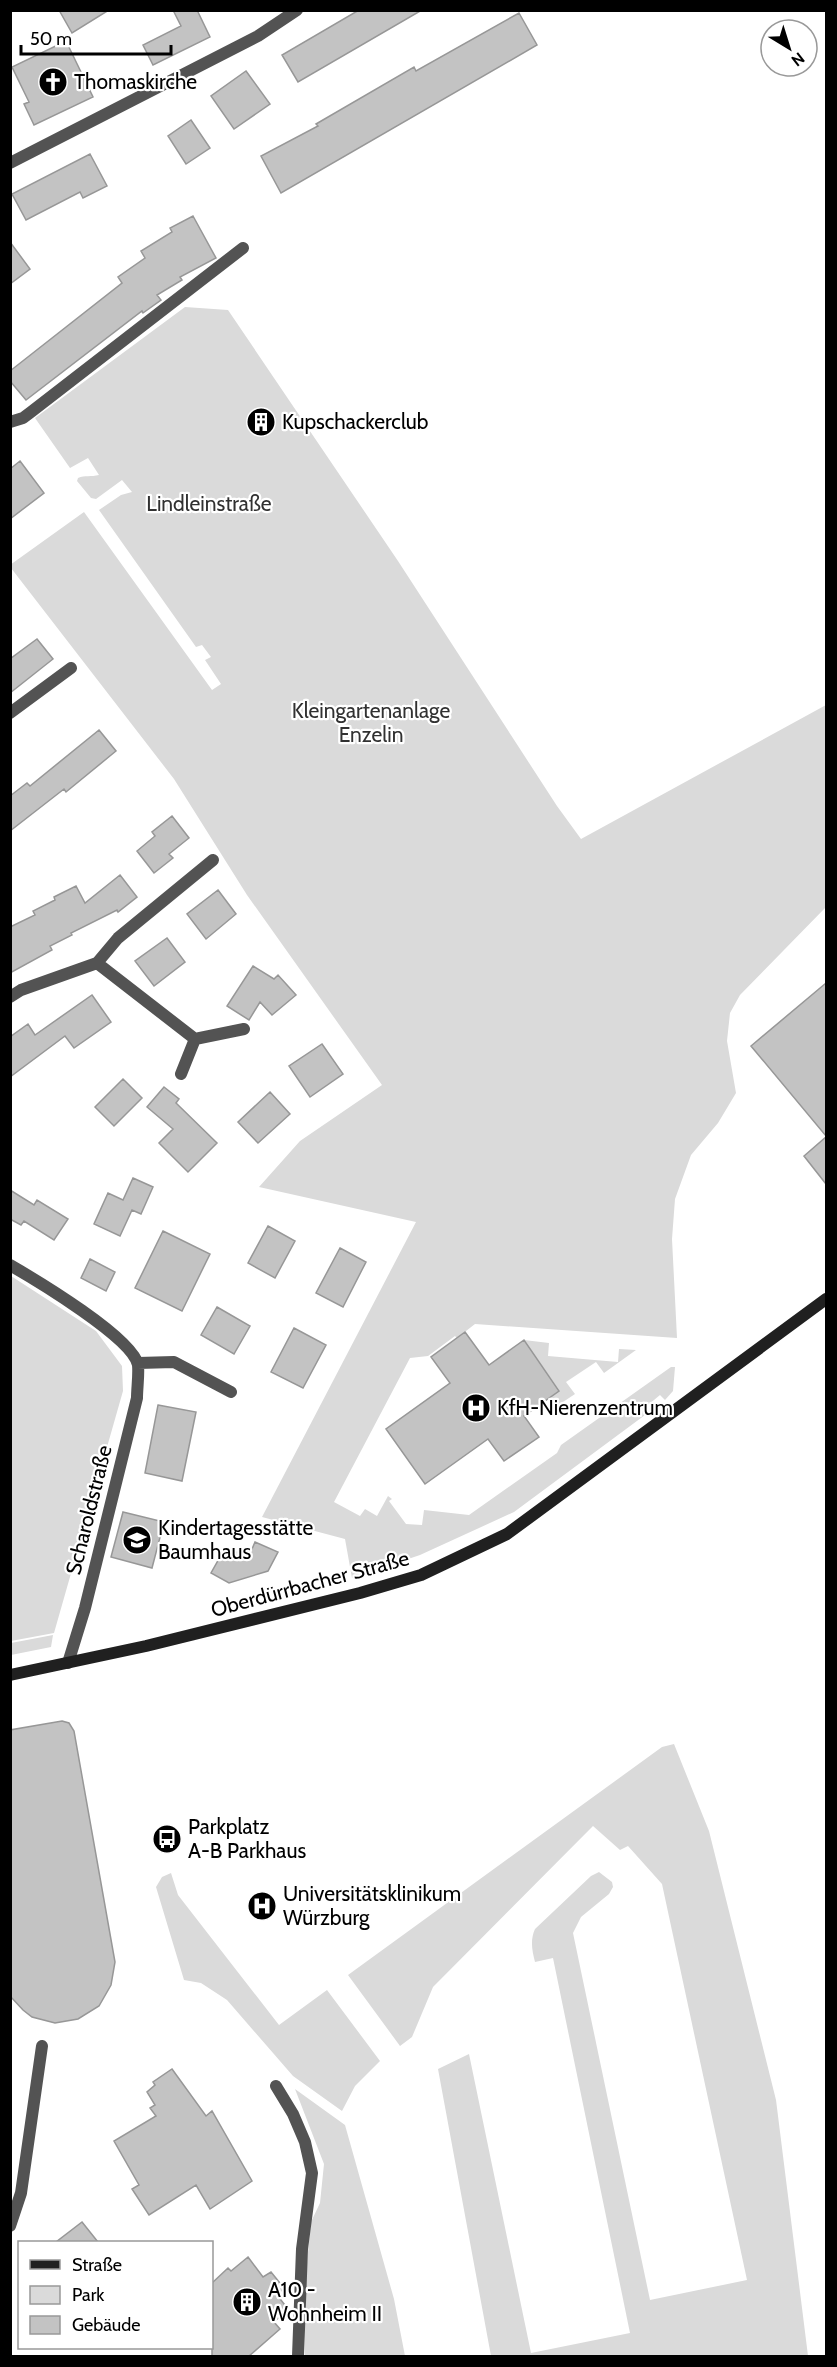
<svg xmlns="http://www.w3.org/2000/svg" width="837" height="2367" font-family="Cabin,sans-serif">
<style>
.green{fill:#dadada}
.building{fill:#c3c3c3;stroke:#979797;stroke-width:1.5}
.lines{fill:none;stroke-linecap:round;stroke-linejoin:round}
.street{stroke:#535353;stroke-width:12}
.secondary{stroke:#202020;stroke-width:12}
.labels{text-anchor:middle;stroke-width:4.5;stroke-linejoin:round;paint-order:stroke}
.poi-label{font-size:21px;fill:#000;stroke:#fff;text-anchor:start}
.park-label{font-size:21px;fill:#313131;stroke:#fff}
.street-label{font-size:21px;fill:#000;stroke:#fff}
</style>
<rect width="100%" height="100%" fill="#fff"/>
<!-- green -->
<path class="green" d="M 185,307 L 228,310 L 398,561 L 557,806 L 581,839 L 826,705 L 826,907 L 740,995 L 730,1013 L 727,1041 L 736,1093 L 718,1123 L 691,1155 L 675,1199 L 672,1239 L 677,1338 L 475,1324 L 457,1338 L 455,1336 L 428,1356 L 410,1358 L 334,1502 L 360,1516 L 365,1509 L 377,1516 L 388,1496 L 392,1499 L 389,1501 L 406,1524 L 422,1525 L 424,1510 L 469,1515 L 557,1453 L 561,1445 L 671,1367 L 675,1367 L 673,1391 L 665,1400 L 660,1395 L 642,1410 L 645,1415 L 514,1512 L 420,1555 L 352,1578 L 345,1539 L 262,1517 L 416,1222 L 259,1187 L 300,1141 L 382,1085 L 247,895 L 174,779 L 11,568 L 10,565 L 84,512 L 212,690 L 221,684 L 205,660 L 211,657 L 202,645 L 196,647 L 99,510 L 121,495 L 132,492 L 122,480 L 96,499 L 91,498 L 77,481 L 78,478 C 85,475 91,477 99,475 L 88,458 L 70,468 L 35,418 Z
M 11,1276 L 96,1331 L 122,1366 L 123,1391 L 54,1633 L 11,1641 Z
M 524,1340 L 549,1343 L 548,1356 L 618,1362 L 619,1349 L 636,1350 L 604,1373 L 596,1362 L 566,1382 L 575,1394 L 554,1408 L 548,1399 L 559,1390 Z
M 53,1635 L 51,1647 L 11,1655 L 11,1643 Z
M 674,1744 L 709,1831 L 776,2100 L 808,2356 L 491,2356 L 438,2069 L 469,2054 L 531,2353 L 630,2333 L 553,1958 L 535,1962 C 532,1950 530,1940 535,1929 L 591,1876 L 599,1872 L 612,1882 L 613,1887 L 609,1894 L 581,1917 L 573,1933 L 650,2300 L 747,2280 L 662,1884 L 628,1846 L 620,1850 L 593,1826 L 433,1987 L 412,2037 L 400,2046 L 348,1975 L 662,1747 Z
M 171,1873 L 178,1895 L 279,2025 L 327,1990 L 380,2061 L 355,2086 L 342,2111 L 293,2076 L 227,2000 L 201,1983 L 184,1980 L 156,1887 L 162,1877 Z
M 295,2089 L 345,2125 L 394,2299 L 405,2356 L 305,2356 L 305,2283 L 311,2222 L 320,2203 L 324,2164 Z"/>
<!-- building -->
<path class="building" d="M 59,10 L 109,10 L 72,33 Z
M 173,10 L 197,10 L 210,37 L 153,65 L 143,45 L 181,26 Z
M 359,10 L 422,10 L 298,82 L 282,55 Z
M 519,13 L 537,45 L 281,193 L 261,156 L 318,126 L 316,124 L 414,67 L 416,71 Z
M 66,41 L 93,97 L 34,125 L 24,104 L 29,102 L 12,67 Z
M 246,71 L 270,104 L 234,129 L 211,96 Z
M 191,120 L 210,148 L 186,164 L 168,136 Z
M 90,154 L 107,186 L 83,198 L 80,192 L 26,220 L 12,194 Z
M 193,216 L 216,258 L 180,277 L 182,280 L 157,295 L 161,300 L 143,313 L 142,311 L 26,400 L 10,381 L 10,371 L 122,283 L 118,277 L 145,258 L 141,251 L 172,232 L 170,228 Z
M 10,242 L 30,269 L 10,284 Z
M 20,461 L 44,493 L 10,519 L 10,469 Z
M 37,639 L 53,659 L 10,693 L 10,659 Z
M 99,730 L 116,751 L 66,792 L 64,789 L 10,831 L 10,796 L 27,783 L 30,786 Z
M 172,816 L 189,838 L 169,854 L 173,858 L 154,873 L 137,851 L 155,836 L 152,832 Z
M 120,875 L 137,897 L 118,912 L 117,910 L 71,933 L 72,935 L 50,946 L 52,950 L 10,973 L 10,927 L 35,915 L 33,911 L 55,900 L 54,897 L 76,886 L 85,903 Z
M 218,890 L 236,914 L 206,939 L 187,914 Z
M 167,938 L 185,962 L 154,986 L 135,961 Z
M 253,966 L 274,979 L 278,975 L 296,995 L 272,1015 L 260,1002 L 249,1020 L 227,1006 Z
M 826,983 L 826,1136 L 751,1046 Z
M 92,995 L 111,1022 L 74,1048 L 65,1036 L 10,1077 L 10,1037 L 28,1024 L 35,1035 Z
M 322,1044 L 343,1074 L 310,1097 L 289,1066 Z
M 123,1079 L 142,1098 L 114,1126 L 95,1107 Z
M 164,1087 L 179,1099 L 176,1103 L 217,1143 L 188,1172 L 159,1143 L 173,1129 L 147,1107 Z
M 270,1092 L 290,1114 L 258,1143 L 238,1122 Z
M 826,1137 L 826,1184 L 804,1156 Z
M 133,1178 L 153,1187 L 141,1214 L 132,1210 L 120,1236 L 94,1224 L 108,1193 L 123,1200 Z
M 10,1190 L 34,1205 L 37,1200 L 68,1219 L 54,1240 L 24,1221 L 21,1225 L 10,1219 Z
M 268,1226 L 295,1241 L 275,1278 L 248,1263 Z
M 163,1231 L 210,1254 L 182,1311 L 135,1288 Z
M 340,1248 L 366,1262 L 343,1307 L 316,1293 Z
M 90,1259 L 115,1272 L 106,1291 L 81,1278 Z
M 217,1307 L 250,1326 L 234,1354 L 201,1335 Z
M 294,1328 L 326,1345 L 303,1388 L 271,1372 Z
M 465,1332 L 489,1365 L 524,1340 L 559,1391 L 524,1416 L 539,1437 L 504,1461 L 488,1439 L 425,1484 L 386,1429 L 450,1383 L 431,1357 Z
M 158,1405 L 196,1412 L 182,1481 L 145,1473 Z
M 123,1512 L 164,1522 L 152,1568 L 111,1557 Z
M 255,1542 L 278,1552 L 268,1571 L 229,1583 L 211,1573 L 224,1550 L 233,1553 L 252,1549 Z
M 62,1721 L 69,1723 L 74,1731 L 115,1962 L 111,1985 L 99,2006 L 78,2019 L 55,2023 L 32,2017 L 23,2010 L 10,1996 L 10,1730 Z
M 172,2069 L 206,2116 L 212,2111 L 252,2181 L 210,2209 L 196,2185 L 149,2215 L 132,2189 L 139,2185 L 114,2141 L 156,2116 L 150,2108 L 155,2105 L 147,2092 L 155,2085 L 153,2082 Z
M 82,2222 L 98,2242 L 56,2242 Z
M 248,2257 L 263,2277 L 271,2272 L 284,2288 L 277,2295 L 288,2309 L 274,2322 L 280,2329 L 249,2356 L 212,2356 L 212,2283 L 228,2268 L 231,2271 Z"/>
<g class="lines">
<!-- street -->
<path class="street" d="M 10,163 L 258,36 L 297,10
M 10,422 L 23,418 L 31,412 L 243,248
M 10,713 L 71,668
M 97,963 L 195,1039 L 244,1029
M 10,997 L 21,990 L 97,963 L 118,938 L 213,860
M 181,1074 L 195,1039
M 10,1265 C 36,1280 133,1338 138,1365 C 139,1375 137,1388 137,1398 L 85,1608 L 68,1663
M 138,1363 L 174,1362 L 231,1392
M 276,2086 L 293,2114 L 305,2142 L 312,2173 L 302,2249 L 298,2356
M 10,2226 L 21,2193 L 42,2046"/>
<!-- secondary -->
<path class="secondary" d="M 10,1675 L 146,1646 L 360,1593 L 421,1575 L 507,1534 L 826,1299"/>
</g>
<!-- icons -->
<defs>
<g id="church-disc" transform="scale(1.5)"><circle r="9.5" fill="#000" stroke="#fff"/><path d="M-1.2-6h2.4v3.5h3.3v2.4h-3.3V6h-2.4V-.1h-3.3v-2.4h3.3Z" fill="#fff"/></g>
<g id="building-disc" transform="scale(1.5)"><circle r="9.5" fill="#000" stroke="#fff"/><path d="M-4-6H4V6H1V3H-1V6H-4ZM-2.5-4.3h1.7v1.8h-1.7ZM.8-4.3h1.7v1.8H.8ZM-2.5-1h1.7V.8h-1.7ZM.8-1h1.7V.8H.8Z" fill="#fff"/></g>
<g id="hospital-disc" transform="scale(1.5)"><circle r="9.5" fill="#000" stroke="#fff"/><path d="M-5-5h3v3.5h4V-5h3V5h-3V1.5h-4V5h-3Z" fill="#fff"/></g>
<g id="school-disc" transform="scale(1.5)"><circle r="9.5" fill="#000" stroke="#fff"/><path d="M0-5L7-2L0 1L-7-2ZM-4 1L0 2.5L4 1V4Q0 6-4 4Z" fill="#fff"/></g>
<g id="bus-disc" transform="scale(1.5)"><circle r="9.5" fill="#000" stroke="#fff"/><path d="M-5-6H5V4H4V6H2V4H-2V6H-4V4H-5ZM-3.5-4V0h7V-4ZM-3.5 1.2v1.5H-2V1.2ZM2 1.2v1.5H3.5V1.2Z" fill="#fff"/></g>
</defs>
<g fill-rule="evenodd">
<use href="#church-disc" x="53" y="82"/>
<use href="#building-disc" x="261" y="422"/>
<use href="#hospital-disc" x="476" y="1408"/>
<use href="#school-disc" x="137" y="1540"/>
<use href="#bus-disc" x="167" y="1839"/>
<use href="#hospital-disc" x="262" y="1906"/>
<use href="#building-disc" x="247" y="2302"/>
</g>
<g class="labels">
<!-- poi labels -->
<g class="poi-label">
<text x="74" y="89">Thomaskirche</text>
<text x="282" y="429">Kupschackerclub</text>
<text x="497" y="1415">KfH-Nierenzentrum</text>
<text x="158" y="1535">Kindertagesstätte<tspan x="158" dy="24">Baumhaus</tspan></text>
<text x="188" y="1834">Parkplatz<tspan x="188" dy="24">A-B Parkhaus</tspan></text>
<text x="283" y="1901">Universitätsklinikum<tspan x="283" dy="24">Würzburg</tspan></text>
<text x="268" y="2297">A10 -<tspan x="268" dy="24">Wohnheim II</tspan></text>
</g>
<!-- park labels -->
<g class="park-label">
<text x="209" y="511">Lindleinstraße</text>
<text x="371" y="718">Kleingartenanlage<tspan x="371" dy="24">Enzelin</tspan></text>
</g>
<!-- street labels -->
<g class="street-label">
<text transform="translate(89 1510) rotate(-76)" y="7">Scharoldstraße</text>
<text transform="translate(310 1584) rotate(-15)" y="7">Oberdürrbacher Straße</text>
</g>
</g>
<!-- border -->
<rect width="837" height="2367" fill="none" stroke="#000000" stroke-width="24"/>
<!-- legend -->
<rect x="18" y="2241" width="195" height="108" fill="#ffffff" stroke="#999999" stroke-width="1.5"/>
<rect x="30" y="2260" width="30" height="9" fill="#202020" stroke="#999999" stroke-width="1.5"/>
<text x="72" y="2271" font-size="18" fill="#000000">Straße</text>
<rect x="30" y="2286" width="30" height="18" fill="#dadada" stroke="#999999" stroke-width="1.5"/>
<text x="72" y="2301" font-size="18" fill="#000000">Park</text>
<rect x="30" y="2316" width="30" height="18" fill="#c3c3c3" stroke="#999999" stroke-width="1.5"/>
<text x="72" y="2331" font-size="18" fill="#000000">Gebäude</text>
<!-- north arrow -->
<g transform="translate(789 48) rotate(142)"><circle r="28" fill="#ffffff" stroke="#999999" stroke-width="1.5"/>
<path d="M0-4.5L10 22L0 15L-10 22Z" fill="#000000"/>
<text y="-9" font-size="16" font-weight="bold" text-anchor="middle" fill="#000000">N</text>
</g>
<!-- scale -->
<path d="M21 45v9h150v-9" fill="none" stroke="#000000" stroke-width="3"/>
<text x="30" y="45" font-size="18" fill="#000000" stroke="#ffffff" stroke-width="4.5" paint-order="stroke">50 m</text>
</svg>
